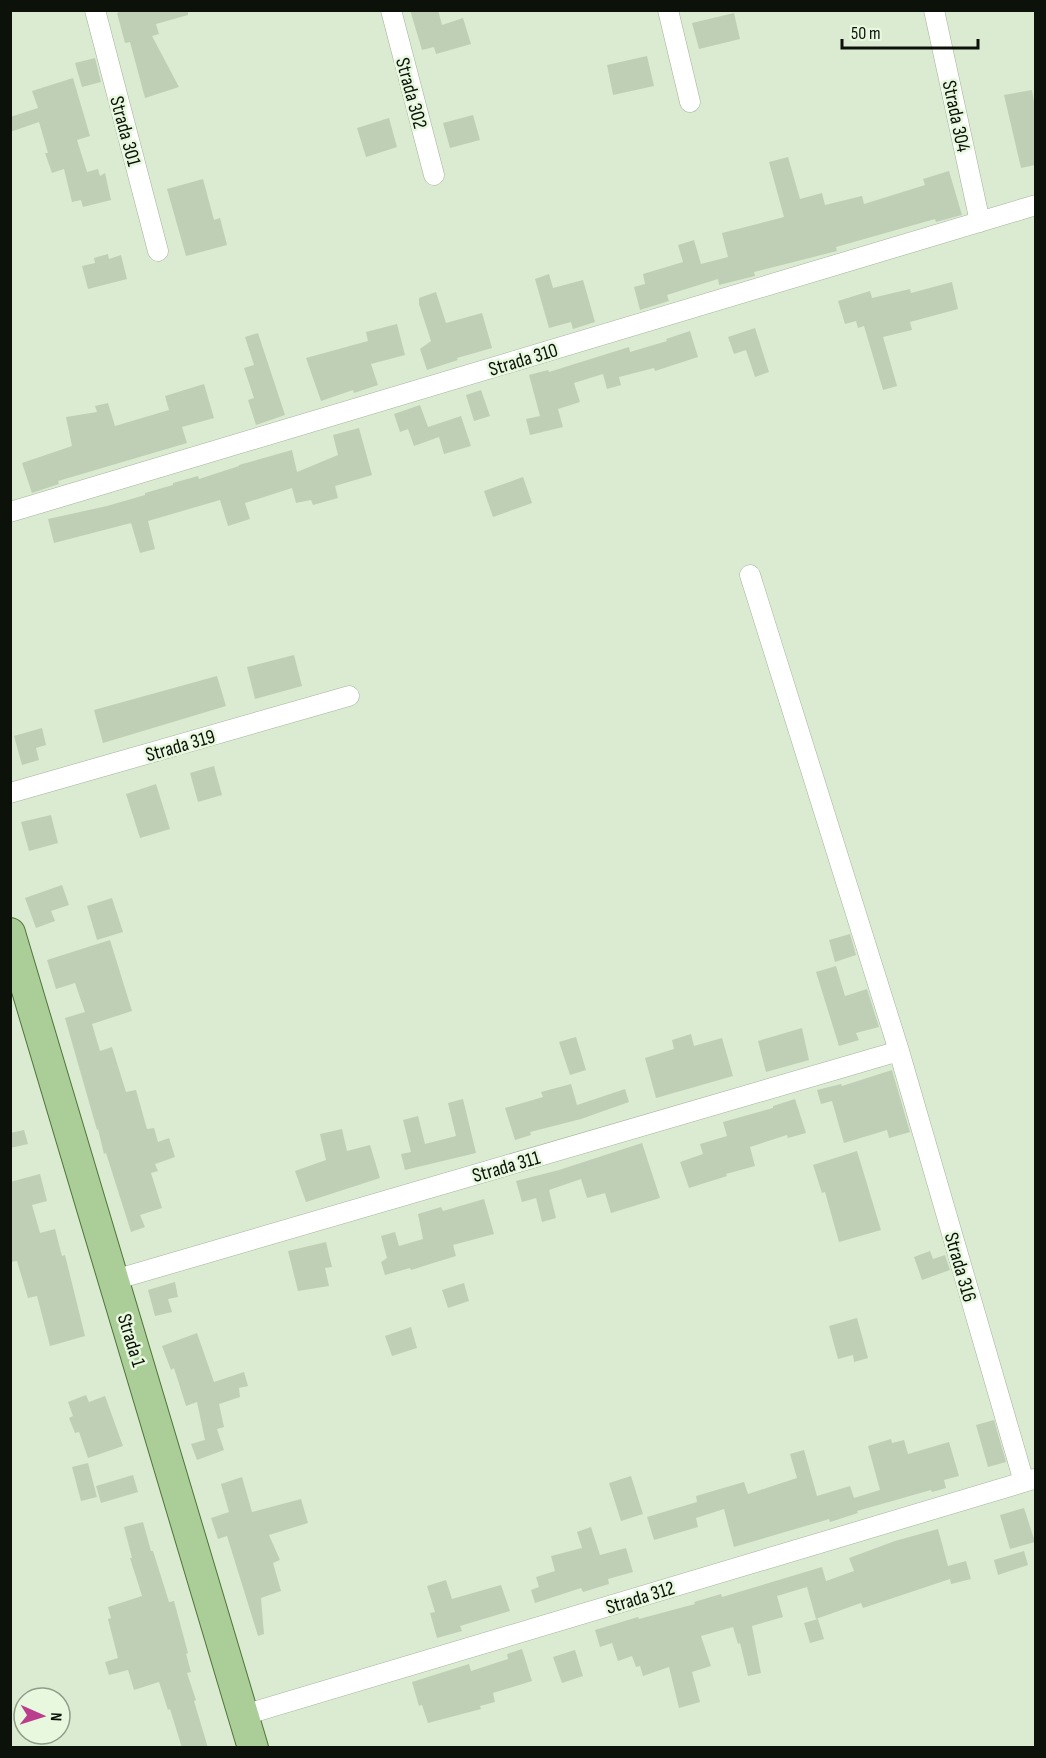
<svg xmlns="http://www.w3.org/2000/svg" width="1046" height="1758" font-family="'Sofia Sans Condensed',sans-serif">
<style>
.building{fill:#becfb5}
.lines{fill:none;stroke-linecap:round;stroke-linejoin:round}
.street-casing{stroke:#a2b39a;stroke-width:21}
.primary-casing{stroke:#4f7539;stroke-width:32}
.street{stroke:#fff;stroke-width:20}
.primary{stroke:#abcd98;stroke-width:30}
.labels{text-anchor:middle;stroke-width:5;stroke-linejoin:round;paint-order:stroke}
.street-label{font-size:20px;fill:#0c120a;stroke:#e7f8de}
</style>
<rect width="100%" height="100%" fill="#daebd1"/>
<!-- building -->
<path class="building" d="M 124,10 L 188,10 L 188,15 L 156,24 L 159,34 L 152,36 L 179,87 L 145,98 L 130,42 L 125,43 L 117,13 Z
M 410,10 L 438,10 L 442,25 L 463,18 L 471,44 L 436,54 L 434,47 L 422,50 Z
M 734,13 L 740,39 L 699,49 L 692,23 Z
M 647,56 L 654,86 L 613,95 L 607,65 Z
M 95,58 L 101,82 L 82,87 L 75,63 Z
M 73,78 L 90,136 L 77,140 L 87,172 L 98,169 L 100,176 L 105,173 L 111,200 L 83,207 L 81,200 L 72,202 L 64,169 L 52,173 L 45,153 L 48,153 L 39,122 L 10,132 L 10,117 L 38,108 L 32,91 Z
M 1032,90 L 1035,108 L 1035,165 L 1021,168 L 1004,95 Z
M 473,115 L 480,140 L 450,148 L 443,123 Z
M 389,118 L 397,147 L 366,157 L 357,128 Z
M 788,157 L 800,199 L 822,193 L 825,205 L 862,196 L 864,204 L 925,185 L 923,179 L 949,171 L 962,215 L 936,222 L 935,219 L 836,247 L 837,251 L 754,272 L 755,276 L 719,285 L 718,279 L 667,295 L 669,301 L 640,310 L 634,287 L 645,284 L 643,274 L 683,262 L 678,245 L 694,240 L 701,264 L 728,257 L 722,233 L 784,217 L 769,162 Z
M 203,179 L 214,220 L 220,218 L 227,245 L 186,256 L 167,189 Z
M 108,254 L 109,259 L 121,255 L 127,279 L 88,289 L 82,266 L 95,263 L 94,258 Z
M 549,274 L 553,288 L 583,280 L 595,322 L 573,329 L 571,322 L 549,328 L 535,279 Z
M 952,282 L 958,309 L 910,322 L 912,330 L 883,337 L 897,386 L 883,390 L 864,326 L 858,328 L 856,321 L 845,324 L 838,301 L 870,291 L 872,298 L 910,289 L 911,293 Z
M 436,292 L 446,323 L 482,313 L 492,348 L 457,358 L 458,360 L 427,370 L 420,349 L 431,341 L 419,304 L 419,298 Z
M 397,324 L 405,355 L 371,364 L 378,385 L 354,393 L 353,390 L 321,401 L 306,358 L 368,341 L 366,332 Z
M 755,328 L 769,372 L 755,377 L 746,350 L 734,354 L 728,337 Z
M 690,331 L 698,357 L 655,371 L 654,368 L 619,377 L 621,385 L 607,389 L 603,374 L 574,383 L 580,402 L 558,409 L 563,427 L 530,435 L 526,419 L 540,416 L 529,375 L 548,370 L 549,372 L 629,347 L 630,352 L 667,341 L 666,339 Z
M 258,333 L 285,415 L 256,425 L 248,400 L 254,398 L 244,368 L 254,365 L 245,337 Z
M 204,384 L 214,418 L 182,427 L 187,443 L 58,481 L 59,484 L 32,493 L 22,463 L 72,446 L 66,417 L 97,412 L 95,406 L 108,403 L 115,426 L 169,410 L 165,396 Z
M 481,390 L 490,416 L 474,421 L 466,395 Z
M 420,405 L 428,427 L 461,416 L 471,446 L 444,454 L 439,437 L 414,446 L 408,429 L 400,432 L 394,414 Z
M 359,428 L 372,475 L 335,486 L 338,498 L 313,505 L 311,500 L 296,503 L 292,488 L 245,503 L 250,519 L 228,526 L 220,500 L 148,521 L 155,549 L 140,553 L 131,523 L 54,543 L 48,519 L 107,506 L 145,495 L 145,493 L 173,485 L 173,483 L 198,476 L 199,479 L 239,466 L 239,465 L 292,450 L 297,472 L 338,455 L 333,435 Z
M 523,477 L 532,503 L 493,517 L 484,491 Z
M 294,655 L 302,686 L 255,699 L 247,667 Z
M 217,676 L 226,706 L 103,743 L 94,710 Z
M 42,728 L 46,745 L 36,748 L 39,760 L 22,765 L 14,736 Z
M 214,766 L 222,795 L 198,802 L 190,773 Z
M 156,784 L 170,829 L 140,838 L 126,794 Z
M 51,815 L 58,843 L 29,851 L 21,822 Z
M 62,885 L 69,905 L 51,911 L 55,921 L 36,928 L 25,898 Z
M 112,898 L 123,932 L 97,940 L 87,906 Z
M 850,934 L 856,955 L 835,962 L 829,940 Z
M 110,940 L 132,1011 L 92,1024 L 100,1051 L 112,1047 L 126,1092 L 136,1090 L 147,1129 L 154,1128 L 158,1142 L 169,1138 L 175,1157 L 155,1164 L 158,1171 L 151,1173 L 162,1208 L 140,1215 L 145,1227 L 131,1232 L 106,1153 L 104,1154 L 98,1129 L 97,1130 L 65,1018 L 85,1012 L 75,983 L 56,989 L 47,960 Z
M 836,966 L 845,996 L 867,989 L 879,1027 L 856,1033 L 859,1040 L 839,1046 L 816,972 Z
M 802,1028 L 809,1060 L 766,1072 L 758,1041 Z
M 691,1034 L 694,1046 L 722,1038 L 733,1076 L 656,1098 L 645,1058 L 674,1049 L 672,1040 Z
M 576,1037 L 586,1070 L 570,1075 L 559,1042 Z
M 892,1070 L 910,1132 L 889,1138 L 887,1130 L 844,1143 L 832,1101 L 821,1104 L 817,1090 L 841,1084 L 842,1086 Z
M 571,1084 L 577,1105 L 625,1089 L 629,1102 L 581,1119 L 530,1132 L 531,1135 L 515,1140 L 505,1108 L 543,1097 L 541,1092 Z
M 463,1099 L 476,1153 L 405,1170 L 401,1154 L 411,1152 L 403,1120 L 418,1116 L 425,1144 L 456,1136 L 448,1103 Z
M 795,1099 L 806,1133 L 788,1138 L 787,1135 L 750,1147 L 755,1166 L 726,1174 L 727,1176 L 689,1188 L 680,1162 L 703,1154 L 700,1144 L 727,1136 L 723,1122 L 773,1108 L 773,1106 Z
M 342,1129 L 347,1151 L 370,1145 L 380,1178 L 306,1202 L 295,1171 L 326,1160 L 320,1134 Z
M 24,1130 L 28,1144 L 10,1148 L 10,1133 Z
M 642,1143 L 660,1198 L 611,1213 L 605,1193 L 587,1198 L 581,1179 L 549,1190 L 556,1218 L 542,1222 L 536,1198 L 522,1202 L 516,1181 L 559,1170 Z
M 857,1151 L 881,1230 L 839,1242 L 825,1192 L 822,1193 L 813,1165 Z
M 40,1174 L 47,1201 L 32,1205 L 40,1233 L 55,1229 L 62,1256 L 65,1255 L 85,1336 L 50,1346 L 37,1296 L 28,1298 L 17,1261 L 10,1262 L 10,1182 Z
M 484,1199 L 494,1234 L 453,1245 L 456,1256 L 411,1270 L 410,1268 L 385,1275 L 381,1262 L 387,1258 L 381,1236 L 395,1232 L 399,1246 L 423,1239 L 418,1214 L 441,1207 L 443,1211 Z
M 326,1242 L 332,1267 L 325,1268 L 329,1286 L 298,1291 L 288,1251 Z
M 930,1251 L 933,1259 L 945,1255 L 950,1270 L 922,1280 L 914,1257 Z
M 175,1282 L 178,1297 L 168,1299 L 172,1312 L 155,1316 L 148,1290 Z
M 464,1283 L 469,1301 L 448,1308 L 442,1290 Z
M 857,1318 L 868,1358 L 854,1362 L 853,1355 L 838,1359 L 829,1326 Z
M 411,1327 L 417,1348 L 392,1356 L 385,1336 Z
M 197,1333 L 214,1382 L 244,1372 L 248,1386 L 239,1388 L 240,1397 L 219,1404 L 224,1427 L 217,1429 L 224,1450 L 197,1460 L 191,1444 L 205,1440 L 197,1402 L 186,1406 L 174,1368 L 171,1370 L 162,1346 Z
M 86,1395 L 89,1402 L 105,1396 L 123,1446 L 88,1458 L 79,1432 L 75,1433 L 69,1418 L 73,1416 L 68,1402 Z
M 994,1420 L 1006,1462 L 988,1467 L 976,1425 Z
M 891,1439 L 892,1443 L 904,1440 L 908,1454 L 949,1442 L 959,1476 L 944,1480 L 946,1488 L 932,1492 L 931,1490 L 857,1511 L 858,1513 L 830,1522 L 829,1519 L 826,1520 L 734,1547 L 724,1509 L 696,1518 L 698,1527 L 654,1540 L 647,1517 L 697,1502 L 696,1496 L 744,1482 L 748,1494 L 797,1478 L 790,1454 L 804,1450 L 817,1496 L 850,1486 L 854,1498 L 880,1490 L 868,1446 Z
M 88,1463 L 97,1497 L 81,1501 L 72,1467 Z
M 133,1475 L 138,1492 L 101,1503 L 96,1486 Z
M 631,1476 L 643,1514 L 621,1521 L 609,1483 Z
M 242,1477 L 252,1512 L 301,1499 L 308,1523 L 269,1535 L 280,1560 L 273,1563 L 281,1591 L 261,1598 L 264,1634 L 258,1636 L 227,1536 L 218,1539 L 211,1518 L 229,1512 L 221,1484 Z
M 1024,1508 L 1035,1542 L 1010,1549 L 1000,1515 Z
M 143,1522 L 151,1551 L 153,1551 L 169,1602 L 174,1601 L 188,1653 L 186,1654 L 191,1672 L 187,1673 L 196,1700 L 194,1701 L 208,1748 L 182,1748 L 170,1709 L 168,1710 L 159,1682 L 134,1690 L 128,1670 L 109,1675 L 105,1662 L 118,1658 L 108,1619 L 111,1618 L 108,1607 L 142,1596 L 130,1558 L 132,1558 L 124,1527 Z
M 591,1527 L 600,1555 L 626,1548 L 633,1572 L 608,1579 L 609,1584 L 583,1592 L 581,1588 L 535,1603 L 531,1590 L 539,1587 L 536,1577 L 555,1571 L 551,1556 L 582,1548 L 577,1532 Z
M 938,1529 L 948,1566 L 966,1561 L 971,1579 L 951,1584 L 950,1579 L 863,1608 L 861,1603 L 816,1619 L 807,1587 L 777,1596 L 783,1617 L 752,1626 L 761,1673 L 748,1676 L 740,1643 L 738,1644 L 733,1627 L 701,1636 L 711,1666 L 692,1672 L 700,1702 L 679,1708 L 669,1667 L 643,1676 L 640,1666 L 636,1667 L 632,1656 L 618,1661 L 612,1643 L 600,1647 L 595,1630 L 638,1617 L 639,1619 L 695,1604 L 694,1602 L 721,1594 L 722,1597 L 822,1567 L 826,1581 L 854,1571 L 849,1558 L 895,1541 Z
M 1024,1551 L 1028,1565 L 998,1575 L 994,1560 Z
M 446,1580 L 452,1599 L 501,1585 L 510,1611 L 460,1626 L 462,1631 L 437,1638 L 430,1613 L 435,1612 L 427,1586 Z
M 818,1619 L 824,1639 L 810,1643 L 804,1623 Z
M 522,1649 L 532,1681 L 493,1693 L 495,1702 L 480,1706 L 481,1709 L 428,1723 L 422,1705 L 419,1706 L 412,1682 L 469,1664 L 471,1671 L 508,1659 L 507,1654 Z
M 575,1650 L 583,1676 L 562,1683 L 553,1657 Z"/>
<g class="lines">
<!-- street casing -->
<g class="street-casing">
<path id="street" d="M 95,10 L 158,251
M 391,10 L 434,175
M 668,10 L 690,102
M 934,10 L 980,222
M 10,512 L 1036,205
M 750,575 L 899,1051 L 1024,1482
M 10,793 L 349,696
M 114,1280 L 899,1051
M 244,1715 L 1034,1479"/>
</g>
<!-- primary casing -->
<g class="primary-casing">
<path id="primary" d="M 10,933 L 253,1748"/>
</g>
<!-- street -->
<use href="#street" class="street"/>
<!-- primary -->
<use href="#primary" class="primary"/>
</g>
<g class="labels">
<!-- street labels -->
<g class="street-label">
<text transform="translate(412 93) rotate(75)" y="7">Strada 302</text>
<text transform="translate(957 116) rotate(78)" y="7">Strada 304</text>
<text transform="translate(126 131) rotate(75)" y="7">Strada 301</text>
<text transform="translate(523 359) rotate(-17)" y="7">Strada 310</text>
<text transform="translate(180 745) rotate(-16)" y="7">Strada 319</text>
<text transform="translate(506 1166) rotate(-16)" y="7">Strada 311</text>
<text transform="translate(961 1267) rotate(74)" y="7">Strada 316</text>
<text transform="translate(132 1340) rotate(73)" y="7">Strada 1</text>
<text transform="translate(640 1597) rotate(-17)" y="7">Strada 312</text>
</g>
</g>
<!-- border -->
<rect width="1046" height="1758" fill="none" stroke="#0c120a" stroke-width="24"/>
<!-- north arrow -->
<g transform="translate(42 1716) rotate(93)"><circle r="28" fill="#e7f8de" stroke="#8f9c89" stroke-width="1.5"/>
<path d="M0-4.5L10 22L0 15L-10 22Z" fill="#bb3e8e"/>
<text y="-9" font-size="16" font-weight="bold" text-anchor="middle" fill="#0c120a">N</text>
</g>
<!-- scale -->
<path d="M842 39v9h136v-9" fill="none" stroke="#0c120a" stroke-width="3"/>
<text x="851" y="39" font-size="18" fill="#0c120a" stroke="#e7f8de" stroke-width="4.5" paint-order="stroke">50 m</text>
</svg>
